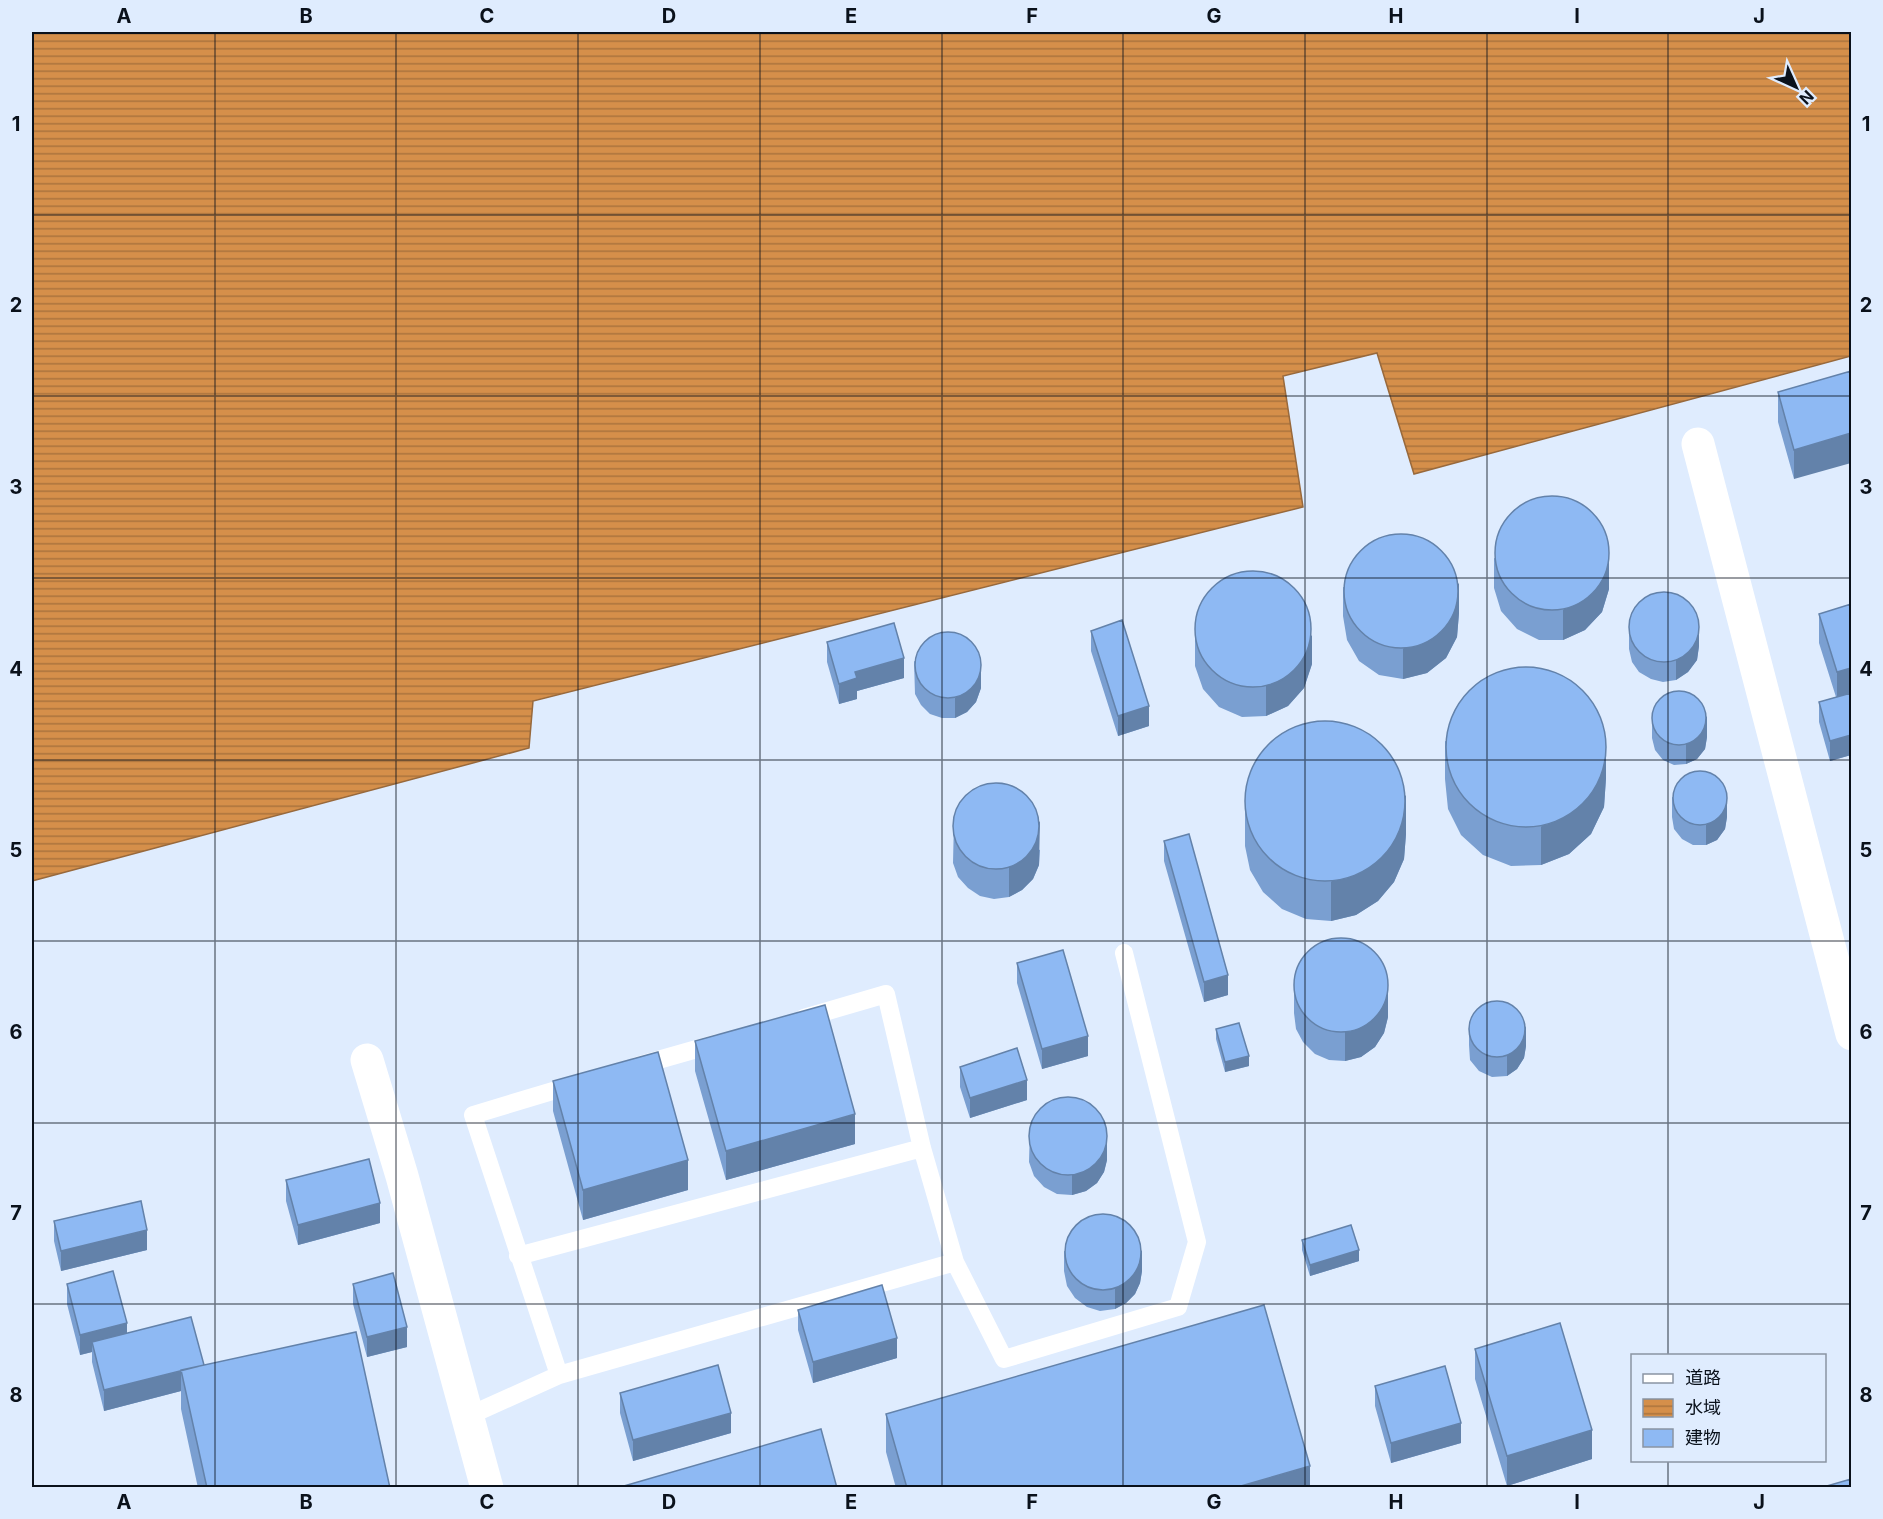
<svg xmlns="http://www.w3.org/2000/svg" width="1883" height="1519" font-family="Inter,'Noto Sans JP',sans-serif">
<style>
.water{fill:url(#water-rules);stroke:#98693c;stroke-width:1.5}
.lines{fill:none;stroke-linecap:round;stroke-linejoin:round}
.lane{stroke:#fff;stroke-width:18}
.street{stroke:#fff;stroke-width:33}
.wall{fill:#7a9fd1}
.shaded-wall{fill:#6382aa}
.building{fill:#8eb9f3;stroke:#6382aa;stroke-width:1.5}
.grid{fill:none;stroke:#0a111b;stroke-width:1.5;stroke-opacity:0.55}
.neatline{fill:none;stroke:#0a111b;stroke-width:2}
.grid-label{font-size:20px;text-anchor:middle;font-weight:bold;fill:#0a111b}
</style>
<defs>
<pattern id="water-rules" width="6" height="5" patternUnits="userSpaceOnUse" patternTransform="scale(1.5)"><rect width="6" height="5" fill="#d58f4a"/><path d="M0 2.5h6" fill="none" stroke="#ab733d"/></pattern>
</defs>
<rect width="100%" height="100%" fill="#dfecfe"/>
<!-- water -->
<path class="water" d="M 32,32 L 1851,32 L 1851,356 L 1414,474 L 1377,353 L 1283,376 L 1303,507 L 533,701 L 529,748 L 32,881 Z"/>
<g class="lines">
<!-- lane -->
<path class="lane" d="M 804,1018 L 886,994 L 922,1148 L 955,1262 L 1004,1359 L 1178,1307 L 1197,1242 L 1124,953
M 637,1066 L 718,1043
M 518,1256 L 922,1148
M 559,1375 L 473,1115 L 576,1084
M 466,1417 L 559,1375 L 955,1262"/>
<!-- street -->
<path class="street" d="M 1698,444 L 1852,1034
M 367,1060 L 402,1176 L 487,1488"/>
</g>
<!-- wall -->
<path class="wall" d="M 1851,371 L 1794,479 L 1778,422 L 1778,392 Z
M 1494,558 L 1609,589 L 1602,612 L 1585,630 L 1563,640 L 1539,640 L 1517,629 L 1501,611 L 1494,588 Z
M 1343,587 L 1459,613 L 1457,637 L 1446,658 L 1427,673 L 1403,679 L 1379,675 L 1359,661 L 1347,640 L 1343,616 Z
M 1851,604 L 1851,755 L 1830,761 L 1819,722 L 1819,702 L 1836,697 L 1819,643 L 1819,614 Z
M 1629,628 L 1699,646 L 1697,660 L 1688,672 L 1676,680 L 1663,682 L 1651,679 L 1639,672 L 1632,662 L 1629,649 Z
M 1091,631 L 1149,726 L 1118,736 L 1091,651 Z
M 1195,636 L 1312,664 L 1304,688 L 1288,706 L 1266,716 L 1242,717 L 1219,707 L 1203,689 L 1195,666 Z
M 827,642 L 904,678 L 857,691 L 857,699 L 839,704 L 827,662 Z
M 914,661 L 981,688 L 976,702 L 967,712 L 955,718 L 942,718 L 930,714 L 921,705 L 915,694 Z
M 1652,718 L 1707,737 L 1705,749 L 1697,759 L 1686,764 L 1674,765 L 1663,760 L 1655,750 L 1652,738 Z
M 1445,741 L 1606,778 L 1604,807 L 1591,834 L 1569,854 L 1541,865 L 1511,866 L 1483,855 L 1461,835 L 1448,809 L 1445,779 Z
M 1672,797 L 1727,817 L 1725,829 L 1717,840 L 1706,845 L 1693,845 L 1682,839 L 1674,829 L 1672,817 Z
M 1245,807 L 1406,834 L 1404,859 L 1394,882 L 1378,901 L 1356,915 L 1331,921 L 1306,919 L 1282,909 L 1263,892 L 1250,870 L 1245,846 Z
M 954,819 L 1040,850 L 1039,865 L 1033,879 L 1022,890 L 1009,897 L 994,899 L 980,896 L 968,888 L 958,877 L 953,863 Z
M 1164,841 L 1228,995 L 1204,1002 L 1164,861 Z
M 1017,963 L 1088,1056 L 1042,1069 L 1017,983 Z
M 1294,983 L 1388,1017 L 1384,1033 L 1375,1047 L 1361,1057 L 1345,1061 L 1329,1060 L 1315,1054 L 1303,1042 L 1296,1029 L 1294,1013 Z
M 1469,1025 L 1526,1046 L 1524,1058 L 1517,1069 L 1507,1076 L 1492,1077 L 1479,1071 L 1470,1060 L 1469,1045 Z
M 1216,1029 L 1249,1066 L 1225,1072 L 1216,1039 Z
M 695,1041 L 855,1144 L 726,1180 L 695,1071 Z
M 960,1067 L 1027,1100 L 970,1118 L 960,1087 Z
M 553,1081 L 688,1190 L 583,1220 L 553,1111 Z
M 1030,1127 L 1107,1160 L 1104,1172 L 1097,1183 L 1086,1191 L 1072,1195 L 1057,1194 L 1044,1187 L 1034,1176 L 1029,1162 Z
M 286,1180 L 380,1223 L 298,1245 L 286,1201 Z
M 54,1221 L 147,1250 L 61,1271 L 54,1241 Z
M 1302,1240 L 1359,1261 L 1310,1276 L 1302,1250 Z
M 1064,1251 L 1142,1271 L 1140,1283 L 1135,1294 L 1126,1303 L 1115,1309 L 1100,1311 L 1087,1307 L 1075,1298 L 1067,1286 L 1064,1271 Z
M 67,1284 L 127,1333 L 204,1365 L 390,1488 L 198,1488 L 181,1409 L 181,1391 L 104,1411 L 92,1362 L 92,1352 L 80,1355 L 67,1304 Z
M 353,1284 L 407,1347 L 367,1357 L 353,1304 Z
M 798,1310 L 897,1358 L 813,1383 L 798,1330 Z
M 1475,1349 L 1592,1459 L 1507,1486 L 1475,1379 Z
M 1375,1386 L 1461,1443 L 1391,1463 L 1375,1406 Z
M 620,1393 L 731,1433 L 633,1461 L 620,1413 Z
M 886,1414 L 1310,1488 L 896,1488 L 886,1452 Z"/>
<!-- shaded-wall -->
<path class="shaded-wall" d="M 1851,433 L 1851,463 L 1794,479 L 1794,450 Z
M 1609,560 L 1609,589 L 1602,612 L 1585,630 L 1563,640 L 1563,610 Z
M 1459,583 L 1459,613 L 1457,637 L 1446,658 L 1427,673 L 1403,679 L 1403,649 Z
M 1699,626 L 1699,646 L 1697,660 L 1688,672 L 1676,680 L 1676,660 Z
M 1312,635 L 1312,664 L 1304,688 L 1288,706 L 1266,716 L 1266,686 Z
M 904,658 L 904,678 L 857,691 L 857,699 L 839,704 L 839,684 L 855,672 Z
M 981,668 L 981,688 L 976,702 L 967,712 L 955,718 L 955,698 Z
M 1851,668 L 1851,697 L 1837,702 L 1837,672 Z
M 1149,706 L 1149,726 L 1118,736 L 1118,716 Z
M 1707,716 L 1707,737 L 1705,749 L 1697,759 L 1686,764 L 1686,744 Z
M 1851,735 L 1851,755 L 1830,761 L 1830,741 Z
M 1606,739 L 1606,778 L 1604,807 L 1591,834 L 1569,854 L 1541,865 L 1541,827 Z
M 1406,795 L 1406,834 L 1404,859 L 1394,882 L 1378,901 L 1356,915 L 1331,921 L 1331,882 Z
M 1727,796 L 1727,817 L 1725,829 L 1717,840 L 1706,845 L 1706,825 Z
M 1040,821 L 1039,865 L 1033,879 L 1022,890 L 1009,897 L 1009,867 Z
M 1228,975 L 1228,995 L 1204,1002 L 1204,982 Z
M 1388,988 L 1388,1017 L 1384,1033 L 1375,1047 L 1361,1057 L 1345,1061 L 1345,1031 Z
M 1526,1026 L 1526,1046 L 1524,1058 L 1517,1069 L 1507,1076 L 1507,1056 Z
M 1088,1036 L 1088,1056 L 1042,1069 L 1042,1049 Z
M 1249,1056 L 1249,1066 L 1225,1072 L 1225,1062 Z
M 1027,1080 L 1027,1100 L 970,1118 L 970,1098 Z
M 855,1114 L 855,1144 L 726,1180 L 726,1151 Z
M 1107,1140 L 1107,1160 L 1104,1172 L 1097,1183 L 1086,1191 L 1072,1195 L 1072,1175 Z
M 688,1160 L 688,1190 L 583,1220 L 583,1190 Z
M 380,1203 L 380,1223 L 298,1245 L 298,1225 Z
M 147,1230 L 147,1250 L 61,1271 L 61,1251 Z
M 1142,1250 L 1142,1271 L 1140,1283 L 1135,1294 L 1126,1303 L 1115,1309 L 1115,1289 Z
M 1359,1250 L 1359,1261 L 1310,1276 L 1310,1265 Z
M 127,1323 L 127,1343 L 92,1342 L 92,1352 L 80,1355 L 80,1335 Z
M 407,1327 L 407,1347 L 367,1357 L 367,1337 Z
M 897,1338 L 897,1358 L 813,1383 L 813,1362 Z
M 181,1371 L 181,1391 L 104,1411 L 104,1390 Z
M 731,1413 L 731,1433 L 633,1461 L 633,1440 Z
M 1461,1423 L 1461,1443 L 1391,1463 L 1391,1443 Z
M 1592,1430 L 1592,1459 L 1507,1486 L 1507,1456 Z
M 1310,1466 L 1310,1488 L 1234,1488 Z"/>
<!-- building -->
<path class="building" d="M 1851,371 L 1851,433 L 1794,450 L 1778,392 Z
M1495 553a57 57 0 1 1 114 0a57 57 0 1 1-114 0Z
M1344 591a57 57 0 1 1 114 0a57 57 0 1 1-114 0Z
M1195 629a58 58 0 1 1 116 0a58 58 0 1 1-116 0Z
M1629 627a35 35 0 1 1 70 0a35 35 0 1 1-70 0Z
M 1851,604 L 1851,668 L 1837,672 L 1819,614 Z
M 1122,620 L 1149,706 L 1118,716 L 1091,631 Z
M 894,623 L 904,658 L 855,672 L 857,678 L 839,684 L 827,642 Z
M915 665a33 33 0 1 1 66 0a33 33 0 1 1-66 0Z
M1446 747a80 80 0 1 1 160 0a80 80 0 1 1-160 0Z
M1652 718a27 27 0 1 1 54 0a27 27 0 1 1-54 0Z
M 1851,693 L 1851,735 L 1830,741 L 1819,702 Z
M1245 801a80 80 0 1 1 160 0a80 80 0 1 1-160 0Z
M1673 798a27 27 0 1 1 54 0a27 27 0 1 1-54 0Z
M953 826a43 43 0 1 1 86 0a43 43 0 1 1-86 0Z
M 1189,834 L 1228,975 L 1204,982 L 1164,841 Z
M1294 985a47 47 0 1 1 94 0a47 47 0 1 1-94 0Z
M 1063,950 L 1088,1036 L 1042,1049 L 1017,963 Z
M1469 1029a28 28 0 1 1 56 0a28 28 0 1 1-56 0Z
M 825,1005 L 855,1114 L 726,1151 L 695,1041 Z
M 1239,1023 L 1249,1056 L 1225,1062 L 1216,1029 Z
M 1017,1048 L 1027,1080 L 970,1098 L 960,1067 Z
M 658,1052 L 688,1160 L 583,1190 L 553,1081 Z
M1029 1136a39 39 0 1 1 78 0a39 39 0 1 1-78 0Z
M 369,1159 L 380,1203 L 298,1225 L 286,1180 Z
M 141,1201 L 147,1230 L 61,1251 L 54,1221 Z
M1065 1252a38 38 0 1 1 76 0a38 38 0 1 1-76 0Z
M 1351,1225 L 1359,1250 L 1310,1265 L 1302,1240 Z
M 113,1271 L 127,1323 L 80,1335 L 67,1284 Z
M 393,1273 L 407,1327 L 367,1337 L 353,1284 Z
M 882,1285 L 897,1338 L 813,1362 L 798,1310 Z
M 1264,1305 L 1310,1466 L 1234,1488 L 907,1488 L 886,1414 Z
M 191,1317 L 204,1365 L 104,1390 L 92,1342 Z
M 1560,1323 L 1592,1430 L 1507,1456 L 1475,1349 Z
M 356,1332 L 390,1488 L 207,1488 L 181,1370 Z
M 718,1365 L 731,1413 L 633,1440 L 620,1393 Z
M 1445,1366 L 1461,1423 L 1391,1443 L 1375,1386 Z
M 821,1429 L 837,1488 L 617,1488 Z
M 1851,1479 L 1851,1488 L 1820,1488 Z"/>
<!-- grid -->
<path class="grid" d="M 215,32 L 215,1488M 396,32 L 396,1488M 578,32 L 578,1488M 760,32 L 760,1488M 942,32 L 942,1488M 1123,32 L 1123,1488M 1305,32 L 1305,1488M 1487,32 L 1487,1488M 1668,32 L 1668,1356M 32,215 L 1852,215M 32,396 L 1852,396M 32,578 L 1852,578M 32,760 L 1852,760M 32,941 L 1852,941M 32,1123 L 1852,1123M 32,1304 L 1852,1304M 1668,1460 L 1668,1488"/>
<!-- border -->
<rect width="1883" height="1519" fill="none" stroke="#dfecfe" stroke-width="66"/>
<!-- legend -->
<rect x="1631" y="1354" width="195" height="108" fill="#dfecfe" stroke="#8a94a3" stroke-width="1.5"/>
<rect x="1643" y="1374" width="30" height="9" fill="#ffffff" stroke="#8a94a3" stroke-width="1.5"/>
<text x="1685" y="1384" font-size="18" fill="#0a111b">道路</text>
<rect x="1643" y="1399" width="30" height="18" fill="url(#water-rules)" stroke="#8a94a3" stroke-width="1.5"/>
<text x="1685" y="1414" font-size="18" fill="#0a111b">水域</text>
<rect x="1643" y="1429" width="30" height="18" fill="#8eb9f3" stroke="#8a94a3" stroke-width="1.5"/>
<text x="1685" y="1444" font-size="18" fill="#0a111b">建物</text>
<!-- north arrow -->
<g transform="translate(1796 87) rotate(135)" stroke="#dfecfe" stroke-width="4.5" paint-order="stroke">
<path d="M0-4.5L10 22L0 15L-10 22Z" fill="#0a111b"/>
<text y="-9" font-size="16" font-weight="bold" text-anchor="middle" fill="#0a111b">N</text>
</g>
<rect x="33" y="33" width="1817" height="1453" class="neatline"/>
<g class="grid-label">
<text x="124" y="23">A</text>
<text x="306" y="23">B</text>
<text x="487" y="23">C</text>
<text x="669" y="23">D</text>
<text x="851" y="23">E</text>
<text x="1032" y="23">F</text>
<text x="1214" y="23">G</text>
<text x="1396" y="23">H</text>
<text x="1577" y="23">I</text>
<text x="1759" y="23">J</text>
<text x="16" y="131">1</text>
<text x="1866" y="131">1</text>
<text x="16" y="312">2</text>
<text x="1866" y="312">2</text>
<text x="16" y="494">3</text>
<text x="1866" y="494">3</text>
<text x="16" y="676">4</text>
<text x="1866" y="676">4</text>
<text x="16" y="857">5</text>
<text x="1866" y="857">5</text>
<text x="16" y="1039">6</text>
<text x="1866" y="1039">6</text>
<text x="16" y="1220">7</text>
<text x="1866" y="1220">7</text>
<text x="16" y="1402">8</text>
<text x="1866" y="1402">8</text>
<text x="124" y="1509">A</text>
<text x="306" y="1509">B</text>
<text x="487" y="1509">C</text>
<text x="669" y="1509">D</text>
<text x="851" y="1509">E</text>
<text x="1032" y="1509">F</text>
<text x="1214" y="1509">G</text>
<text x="1396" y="1509">H</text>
<text x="1577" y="1509">I</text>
<text x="1759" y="1509">J</text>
</g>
</svg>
